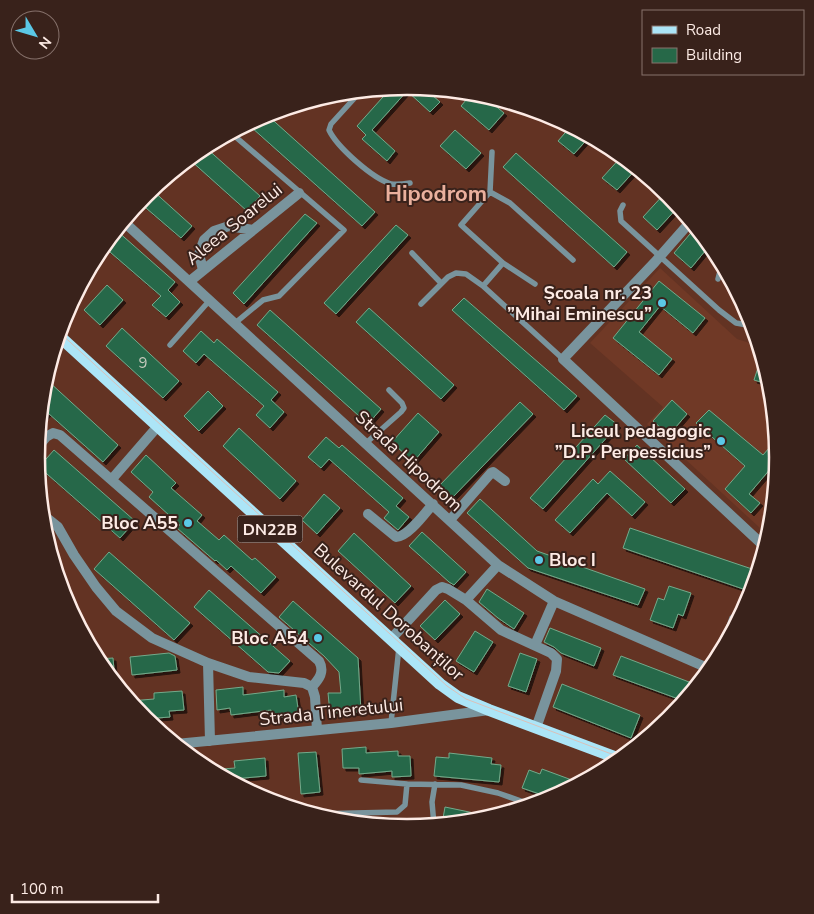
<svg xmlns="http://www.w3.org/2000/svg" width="814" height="914" font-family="'Nunito Sans',sans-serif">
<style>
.built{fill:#703926}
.building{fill:#266848;stroke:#73aa8b;filter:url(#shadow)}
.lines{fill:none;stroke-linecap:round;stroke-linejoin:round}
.service{stroke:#79949d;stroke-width:5.5}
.minor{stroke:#79949d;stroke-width:10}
.primary{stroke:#ace5f7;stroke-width:12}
.tram{stroke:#dac1b9;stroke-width:1}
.poi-dot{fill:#5bc8e6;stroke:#39221b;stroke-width:2}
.labels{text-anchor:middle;stroke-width:4;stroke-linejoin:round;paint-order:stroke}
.number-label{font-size:15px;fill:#c7cabe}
.shield{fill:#39221b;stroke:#c2afa8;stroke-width:1}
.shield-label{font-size:16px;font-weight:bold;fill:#fdebe5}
.street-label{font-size:18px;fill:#fdebe5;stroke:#39221b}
.poi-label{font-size:18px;font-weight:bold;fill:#fdebe5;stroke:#39221b;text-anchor:end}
.district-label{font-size:22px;font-weight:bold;fill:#eab09d;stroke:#39221b}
.rim{fill:none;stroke:#fdebe5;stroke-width:2.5}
</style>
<defs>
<filter id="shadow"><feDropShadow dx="3" dy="3" stdDeviation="0" flood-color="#0009"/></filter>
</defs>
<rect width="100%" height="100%" fill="#633323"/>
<!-- built -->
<path class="built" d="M 660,268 L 737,339 L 759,346 L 771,385 L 778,457 L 773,506 L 760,528 L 647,424 L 663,407 L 590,343 Z"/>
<!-- building -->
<path class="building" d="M 407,86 L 424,88 L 440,102 L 430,112 L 407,91 L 372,130 L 395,151 L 387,161 L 362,139 L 366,135 L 357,126 L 391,88 Z
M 472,93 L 481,94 L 504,113 L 489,130 L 461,106 Z
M 266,114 L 375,212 L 362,226 L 251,127 L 260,117 Z
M 571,126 L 590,136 L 574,154 L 558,141 Z
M 455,130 L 481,153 L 466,169 L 440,146 Z
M 205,147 L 260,196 L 247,211 L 189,159 Z
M 516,153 L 627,252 L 614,267 L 503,167 Z
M 622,156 L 637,168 L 617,190 L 602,178 Z
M 151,189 L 192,226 L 181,238 L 139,202 Z
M 666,192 L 679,206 L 657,230 L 643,217 Z
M 305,214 L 317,223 L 244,304 L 233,293 Z
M 396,225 L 408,235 L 336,314 L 324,303 Z
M 695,228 L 710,245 L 691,268 L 674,253 Z
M 116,230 L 175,282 L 168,290 L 180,302 L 166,317 L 152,305 L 161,296 L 103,246 Z
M 659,281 L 705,318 L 693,333 L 660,306 L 639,332 L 672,359 L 659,375 L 613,338 Z
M 107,285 L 123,300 L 100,325 L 84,310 Z
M 464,298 L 577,396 L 564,410 L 452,310 Z
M 369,308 L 454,385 L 441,399 L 356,322 Z
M 270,310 L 381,409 L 368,424 L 257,325 Z
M 122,328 L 179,381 L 163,398 L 106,346 Z
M 201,331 L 214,343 L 217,339 L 278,392 L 271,400 L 284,412 L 270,428 L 256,415 L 264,406 L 204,354 L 196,363 L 183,351 Z
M 762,355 L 771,385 L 754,380 Z
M 48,381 L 118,445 L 103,462 L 48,413 L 40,422 L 43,385 Z
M 208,391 L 223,406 L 199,431 L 184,416 Z
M 672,400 L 687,414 L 669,435 L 653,421 Z
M 520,402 L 533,414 L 452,498 L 439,486 Z
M 709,410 L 763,455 L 776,440 L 777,461 L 749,494 L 760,503 L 751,513 L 725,489 L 745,466 L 696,423 Z
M 418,413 L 439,432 L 413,462 L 392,442 Z
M 605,415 L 618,425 L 543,509 L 530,498 Z
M 239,428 L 296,481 L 280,499 L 223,446 Z
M 326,437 L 339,448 L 342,445 L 403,498 L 396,506 L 409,517 L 398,530 L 384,518 L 389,512 L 329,459 L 321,468 L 308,457 Z
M 637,445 L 685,489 L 671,503 L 624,459 Z
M 54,450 L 135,521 L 120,538 L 39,467 Z
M 146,455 L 176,483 L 171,488 L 202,515 L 197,521 L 219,540 L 224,535 L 252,560 L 255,558 L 276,577 L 261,593 L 231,566 L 227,570 L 216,560 L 215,561 L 177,528 L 180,525 L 149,497 L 153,492 L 131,472 Z
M 610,471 L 645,502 L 632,516 L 607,493 L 570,533 L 555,520 L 593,479 L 598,484 Z
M 324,494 L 340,508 L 317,534 L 302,520 Z
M 480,499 L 537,551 L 645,589 L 638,605 L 528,568 L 467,513 Z
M 630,528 L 758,571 L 752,592 L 623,548 Z
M 422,532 L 466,572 L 454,585 L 449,582 L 409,546 Z
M 354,533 L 411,586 L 395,603 L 338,551 Z
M 109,552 L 190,623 L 174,640 L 94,569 Z
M 669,586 L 691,593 L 683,616 L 678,614 L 673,628 L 650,620 L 658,598 L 664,600 Z
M 487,589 L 524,613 L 514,629 L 498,618 L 479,602 Z
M 209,590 L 290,661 L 279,673 L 268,672 L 194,607 Z
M 445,600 L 460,614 L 435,640 L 420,626 Z
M 293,601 L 358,658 L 361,712 L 330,713 L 328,693 L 341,693 L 339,672 L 324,656 L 279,617 Z
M 550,628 L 601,648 L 594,666 L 561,653 L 554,647 L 544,642 Z
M 475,631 L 493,642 L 474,672 L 456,661 Z
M 169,653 L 175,656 L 177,670 L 132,675 L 130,657 Z
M 520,653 L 537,659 L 526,692 L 508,686 Z
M 621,656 L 697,685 L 684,701 L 613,675 Z
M 113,658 L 115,683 L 97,659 Z
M 562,684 L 640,715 L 631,738 L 553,707 Z
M 243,687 L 243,695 L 284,690 L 284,697 L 296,695 L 299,715 L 272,718 L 271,710 L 231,715 L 230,708 L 217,710 L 216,690 Z
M 182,691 L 184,710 L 169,711 L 170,717 L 144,719 L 130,701 L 154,699 L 154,693 Z
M 366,747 L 366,753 L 398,751 L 398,756 L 410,756 L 411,776 L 392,777 L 392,771 L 359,774 L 359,768 L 343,768 L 342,749 Z
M 316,752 L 320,792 L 301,794 L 298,753 Z
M 449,753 L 492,758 L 491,764 L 501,765 L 499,782 L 434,776 L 436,757 L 449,758 Z
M 265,758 L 266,776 L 233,779 L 234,783 L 209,770 L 235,768 L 234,761 Z
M 542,769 L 580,783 L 551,798 L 522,788 L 529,770 L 540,774 Z
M 445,807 L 474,813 L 472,821 L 442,824 Z"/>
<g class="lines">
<!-- service -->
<path class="service" d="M 361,91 L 331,124 L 329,130 C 337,147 372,178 391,184 C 397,185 404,184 410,183
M 455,91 L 457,93
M 231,133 L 344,230 L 279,296 L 263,300 L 235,323
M 492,152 L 490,192 L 510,203 L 573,260
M 490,192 L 461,225 L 503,263 L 535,284
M 623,205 L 620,211 L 621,221 L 719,310 L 736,323 L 753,326
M 412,253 L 441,283
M 718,279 L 722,264
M 483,286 L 503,263
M 421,304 L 448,277 L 456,273 L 466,274 L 483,286 L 563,359
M 170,345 L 210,300
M 366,443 L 401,412 L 404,408 L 402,403 L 389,390
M 716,662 L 732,618 L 737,614 L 742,613
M 391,723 L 399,647
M 361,780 L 407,784 L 461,785 L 498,793 L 532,805
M 312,814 L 397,812 L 405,805 L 407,784
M 434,825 L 432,802 L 435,784"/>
<!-- minor -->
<path class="minor" d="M 123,221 L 498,565 L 554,601 L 710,669
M 691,221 L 655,262 L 563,359 L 765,547
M 203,270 L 199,254 L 204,240 L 214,231 L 229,226 L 253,230
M 190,281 L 299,193
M 37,448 L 46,437 L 53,433 L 60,435 L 319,661 C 325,672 319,679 312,687
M 112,479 L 158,426
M 368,514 L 396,537 C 408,537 425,513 433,504
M 42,517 L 48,519 L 58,527 L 74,555 L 96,587 L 116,611 L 152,638 L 208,663 L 249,677 L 304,683 L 312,687 L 315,697 L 317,730
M 450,520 L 491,473 L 493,472 L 505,481
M 466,600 L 501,630 L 551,653 L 557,659 L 556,671 L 536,728
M 391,639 L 436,590 L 442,587 L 448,589 L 466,600 L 498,565
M 535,645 L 554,601
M 208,663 L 210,741
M 176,744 L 391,723 L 489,710"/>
<!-- primary -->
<path class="primary" d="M 58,335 L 440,684 L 458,697 L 489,710 L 620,759"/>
<!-- tram -->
<path class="tram" d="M 59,332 L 447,686 L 466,699 L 622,758"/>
</g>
<!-- markers -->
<g class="poi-dot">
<circle cx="662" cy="303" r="5"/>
<circle cx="721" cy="441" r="5"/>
<circle cx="188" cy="523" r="5"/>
<circle cx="539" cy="560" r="5"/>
<circle cx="318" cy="638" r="5"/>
</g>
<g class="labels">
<!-- number labels -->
<g class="number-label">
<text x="143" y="368">9</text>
</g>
<!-- shield labels -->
<rect class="shield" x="237.5" y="515.5" width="65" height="27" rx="4"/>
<g class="shield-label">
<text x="270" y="535">DN22B</text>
</g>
<!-- street labels -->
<g class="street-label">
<text transform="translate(234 224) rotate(-39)" y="6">Aleea Soarelui</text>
<text transform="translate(409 461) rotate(43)" y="6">Strada Hipodrom</text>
<text transform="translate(389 612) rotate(42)" y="6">Bulevardul Dorobanților</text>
<text transform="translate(331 712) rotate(-6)" y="6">Strada Tineretului</text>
</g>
<!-- poi labels -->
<g class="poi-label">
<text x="652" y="299">Școala nr. 23<tspan x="652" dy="21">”Mihai Eminescu”</tspan></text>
<text x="711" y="437">Liceul pedagogic<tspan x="711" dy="21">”D.P. Perpessicius”</tspan></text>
<text x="178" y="529">Bloc A55</text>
<text x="549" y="566" text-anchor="start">Bloc I</text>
<text x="308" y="644">Bloc A54</text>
</g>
<!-- district labels -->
<g class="district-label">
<text x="436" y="201">Hipodrom</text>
</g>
</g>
<!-- crop -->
<path d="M0 0H814V914H0ZM45 457a362 362 0 1 1 724 0a362 362 0 1 1-724 0Z" fill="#39221b" fill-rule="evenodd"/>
<path class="rim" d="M45 457a362 362 0 1 1 724 0a362 362 0 1 1-724 0Z"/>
<!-- legend -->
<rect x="642" y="10" width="162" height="65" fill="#39221b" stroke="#87726c"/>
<rect x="652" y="26" width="25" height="8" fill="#ace5f7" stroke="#87726c"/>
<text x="686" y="35" font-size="15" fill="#fdebe5">Road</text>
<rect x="652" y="48" width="25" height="15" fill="#266848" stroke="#87726c"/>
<text x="686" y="60" font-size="15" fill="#fdebe5">Building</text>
<!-- north arrow -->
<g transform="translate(35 35) rotate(128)"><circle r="24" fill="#39221b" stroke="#87726c"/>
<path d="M0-4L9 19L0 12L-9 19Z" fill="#5bc8e6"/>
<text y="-8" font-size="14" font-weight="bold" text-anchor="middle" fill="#fdebe5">N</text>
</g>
<!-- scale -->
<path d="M12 894v8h146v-8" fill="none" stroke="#fdebe5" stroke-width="2.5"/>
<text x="20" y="894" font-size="15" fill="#fdebe5" stroke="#39221b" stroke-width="4" paint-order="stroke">100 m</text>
</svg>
